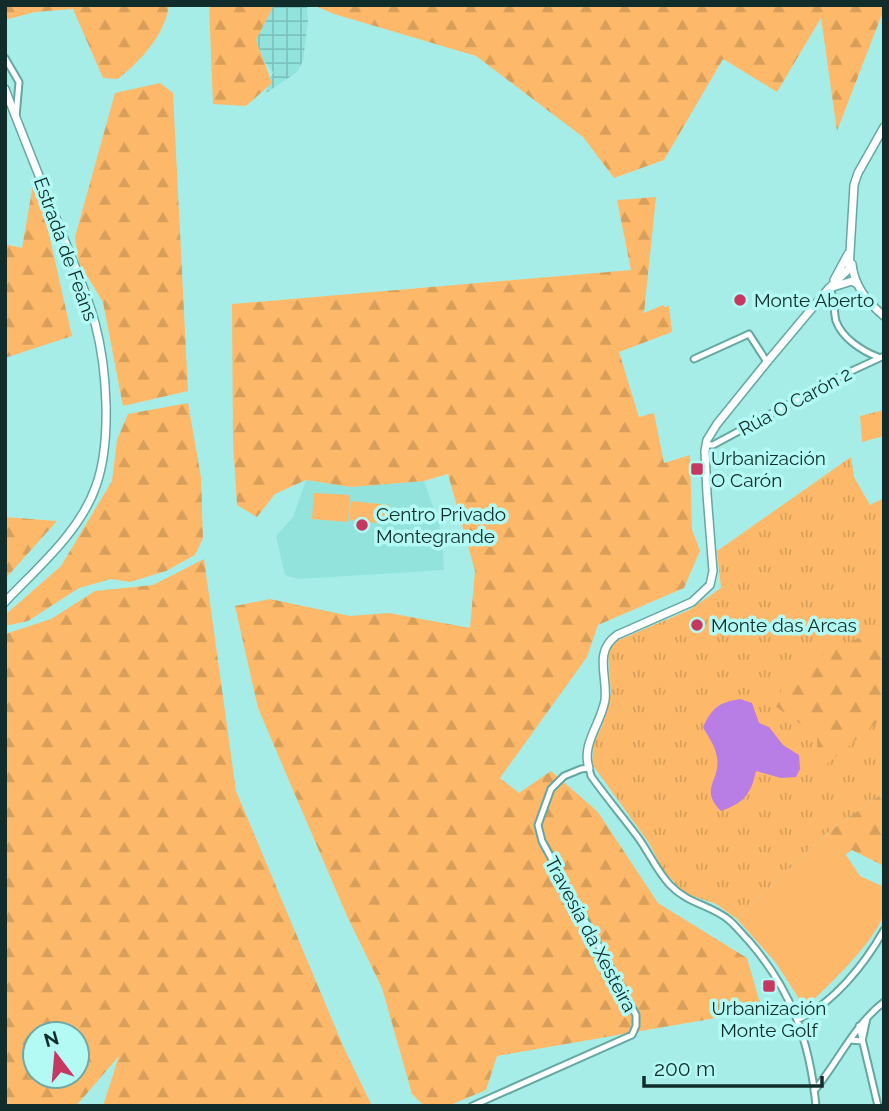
<svg xmlns="http://www.w3.org/2000/svg" width="889" height="1111" font-family="Raleway,sans-serif">
<style>
.built{fill:#92e3dc}
.industrial{fill:url(#industrial-grid)}
.grass{fill:url(#grass-tufts)}
.forest{fill:url(#forest-firs);fill-rule:evenodd}
.garden{fill:#fdb969}
.water{fill:#b87ee5}
.lines{fill:none;stroke-linecap:round;stroke-linejoin:round}
.minor-casing{stroke:#64a8a2;stroke-width:9}
.tertiary-casing{stroke:#64a8a2;stroke-width:10}
.minor{stroke:#fff;stroke-width:5}
.tertiary{stroke:#fff;stroke-width:7}
.poi-dot{fill:#c6385f;stroke:#b4faf4;stroke-width:2.5}
.labels{text-anchor:middle;stroke-width:7;stroke-linejoin:round;paint-order:stroke}
.street-label{font-size:19px;fill:#102d2b;stroke:#b4faf4}
.poi-label{font-size:19px;fill:#102d2b;stroke:#b4faf4;text-anchor:start}
</style>
<defs>
<pattern id="industrial-grid" width="8" height="8" patternUnits="userSpaceOnUse" patternTransform="scale(1.75)"><rect width="8" height="8" fill="#92e3dc"/><path d="M0 4h8M4 0v8" fill="none" stroke="#7dc3bd"/></pattern>
<pattern id="grass-tufts" width="24" height="20" patternUnits="userSpaceOnUse" patternTransform="scale(1.75)"><rect width="24" height="20" fill="#fdb969"/><path d="M3 7l-1-3M5 7V3M7 7l1-3M15 17l-1-3M17 17v-4M19 17l1-3" fill="none" stroke="#d89f5b"/></pattern>
<pattern id="forest-firs" width="22" height="20" patternUnits="userSpaceOnUse" patternTransform="scale(1.75)"><rect width="22" height="20" fill="#fdb969"/><path d="M5 1l3.5 6h-7zM16 11l3.5 6h-7z" fill="#d89f5b"/></pattern>
</defs>
<rect width="100%" height="100%" fill="#a7ede7"/>
<!-- built -->
<path class="built" d="M 306,480 L 351,487 L 424,481 L 442,533 L 444,570 L 298,579 L 285,575 L 276,536 L 293,517 Z"/>
<!-- industrial -->
<path class="industrial" d="M 273,5 L 307,5 L 308,20 L 303,61 L 297,72 L 266,93 L 273,72 L 252,48 Z"/>
<!-- grass -->
<path class="grass" d="M 884,410 L 884,436 L 862,442 L 860,416 Z
M 851,457 L 854,477 L 870,505 L 884,498 L 884,792 L 826,834 L 737,919 L 716,904 L 684,893 L 663,870 L 649,843 L 592,764 L 594,743 L 602,726 L 611,693 L 608,651 L 614,642 L 689,610 L 721,588 L 717,551 Z"/>
<!-- forest -->
<path class="forest" d="M 5,5 L 169,5 C 165,35 141,60 118,79 L 103,78 L 73,9 L 35,12 L 5,20 Z
M 209,5 L 274,5 L 256,40 L 272,83 L 246,106 L 213,104 Z
M 313,5 L 884,5 L 884,9 L 837,131 L 821,18 L 777,92 L 723,59 L 664,160 L 614,178 L 583,137 L 476,56 L 334,14 Z
M 160,83 L 173,93 L 188,391 L 123,406 L 103,302 L 79,263 L 75,237 L 115,93 Z
M 35,173 L 72,336 L 5,358 L 5,244 L 22,248 Z
M 656,197 L 644,313 L 663,305 L 664,307 L 669,306 L 672,332 L 619,352 L 639,417 L 654,413 L 664,463 L 690,455 L 692,529 L 700,551 L 684,588 L 598,625 L 587,657 L 500,778 L 519,793 L 551,771 L 598,812 L 658,903 L 747,958 L 762,1010 L 497,1056 L 486,1090 L 448,1106 L 424,1106 L 412,1094 L 382,988 L 347,916 L 258,708 L 235,606 L 270,599 L 350,616 L 389,613 L 470,628 L 475,571 L 448,474 L 424,481 L 351,487 L 306,480 L 275,494 L 257,517 L 237,505 L 233,442 L 232,304 L 631,270 L 617,200 Z
M 188,403 L 201,477 L 203,538 L 195,555 L 166,571 L 130,582 L 111,579 L 79,588 L 28,621 L 5,626 L 5,615 L 61,566 L 112,481 L 117,440 L 128,414 Z
M 5,517 L 57,521 L 5,579 Z
M 204,559 L 236,791 L 344,1048 L 372,1106 L 103,1106 L 119,1056 L 76,1106 L 5,1106 L 5,634 L 51,619 L 95,591 L 153,585 ZM 35,1034 L 77,1034 L 77,1076 L 35,1076 Z
M 884,626 L 884,717 L 818,771 L 817,735 L 776,707 L 787,672 Z
M 884,792 L 884,866 L 852,850 L 845,855 L 826,834 Z"/>
<!-- garden -->
<path class="garden" d="M 314,493 L 350,495 L 348,522 L 312,519 Z
M 351,501 L 390,505 L 388,524 L 349,520 Z
M 826,834 L 846,855 L 860,876 L 884,887 C 884,896 886,907 883,915 C 876,941 825,989 805,1008 L 776,963 L 737,919 Z"/>
<!-- water -->
<path class="water" d="M 740,699 L 752,703 L 759,723 L 769,727 L 783,745 L 799,755 L 800,769 L 796,777 L 781,778 L 756,771 C 751,795 743,803 721,811 C 697,787 724,780 716,753 C 714,744 707,735 703,727 C 713,707 718,703 740,699 Z"/>
<g class="lines">
<!-- minor casing -->
<g class="minor-casing">
<path id="minor" d="M 5,58 L 19,82 L 16,117
M 829,288 C 836,298 833,310 836,321 C 842,338 862,351 878,357
M 694,359 L 749,334 L 767,362
M 707,445 L 713,445 L 845,374 L 884,356
M 797,1020 C 833,1004 865,964 884,930
M 859,1026 L 878,1106
M 850,1040 L 862,1041 L 867,1018
M 814,1091 C 838,1062 854,1025 884,1002
M 472,1106 L 632,1035 L 636,1026 L 636,1015 L 542,841 L 538,825 L 551,789 L 564,776 L 581,769 L 589,768 L 591,776 C 606,797 622,816 637,836 C 649,852 656,870 670,885 C 688,904 711,905 729,920 C 736,926 742,934 748,940 C 791,989 810,1041 816,1106"/>
</g>
<!-- tertiary casing -->
<g class="tertiary-casing">
<path id="tertiary" d="M 5,89 C 22,134 40,178 58,223 C 70,256 86,289 95,323 C 107,368 112,441 96,486 C 80,532 38,567 5,602
M 852,264 C 854,285 868,303 884,316
M 834,280 L 848,254
M 833,287 L 852,281 L 857,284
M 589,768 C 581,744 601,724 605,700 C 608,676 593,652 617,635 L 692,602 L 710,585 L 713,571 L 707,494 L 705,451 L 707,440 L 717,424 L 767,362 L 829,288 L 849,269 L 854,185 L 858,173 L 884,127"/>
</g>
<!-- minor -->
<use href="#minor" class="minor"/>
<!-- tertiary -->
<use href="#tertiary" class="tertiary"/>
</g>
<!-- markers -->
<g class="poi-dot">
<circle cx="740" cy="300" r="7"/>
<rect x="690" y="462" width="14" height="14" rx="3.5"/>
<circle cx="362" cy="525" r="7"/>
<circle cx="697" cy="625" r="7"/>
<rect x="762" y="979" width="14" height="14" rx="3.5"/>
</g>
<g class="labels">
<!-- street labels -->
<g class="street-label">
<text transform="translate(66 249) rotate(70)" y="7">Estrada de Feáns</text>
<text transform="translate(795 401) rotate(-28)" y="7">Rúa O Carón 2</text>
<text transform="translate(591 934) rotate(62)" y="7">Travesía da Xesteira</text>
</g>
<!-- poi labels -->
<g class="poi-label">
<text x="754" y="307">Monte Aberto</text>
<text x="711" y="465">Urbanización<tspan x="711" dy="22">O Carón</tspan></text>
<text x="376" y="521">Centro Privado<tspan x="376" dy="22">Montegrande</tspan></text>
<text x="711" y="632">Monte das Arcas</text>
<text x="769" y="1015" text-anchor="middle">Urbanización<tspan x="769" dy="22">Monte Golf</tspan></text>
</g>
</g>
<!-- border -->
<rect width="889" height="1111" fill="none" stroke="#102d2b" stroke-width="14"/>
<!-- north arrow -->
<g transform="translate(56 1055) rotate(344)"><circle r="33" fill="#b4faf4" stroke="#72a8a4" stroke-width="2"/>
<path d="M0-5L12 26L0 18L-12 26Z" fill="#c6385f"/>
<text y="-10" font-size="19" font-weight="bold" text-anchor="middle" fill="#102d2b">N</text>
</g>
<!-- scale -->
<path d="M644 1076v10h178v-10" fill="none" stroke="#102d2b" stroke-width="3.5"/>
<text x="654" y="1076" font-size="21" fill="#102d2b" stroke="#b4faf4" stroke-width="5" paint-order="stroke">200 m</text>
</svg>
